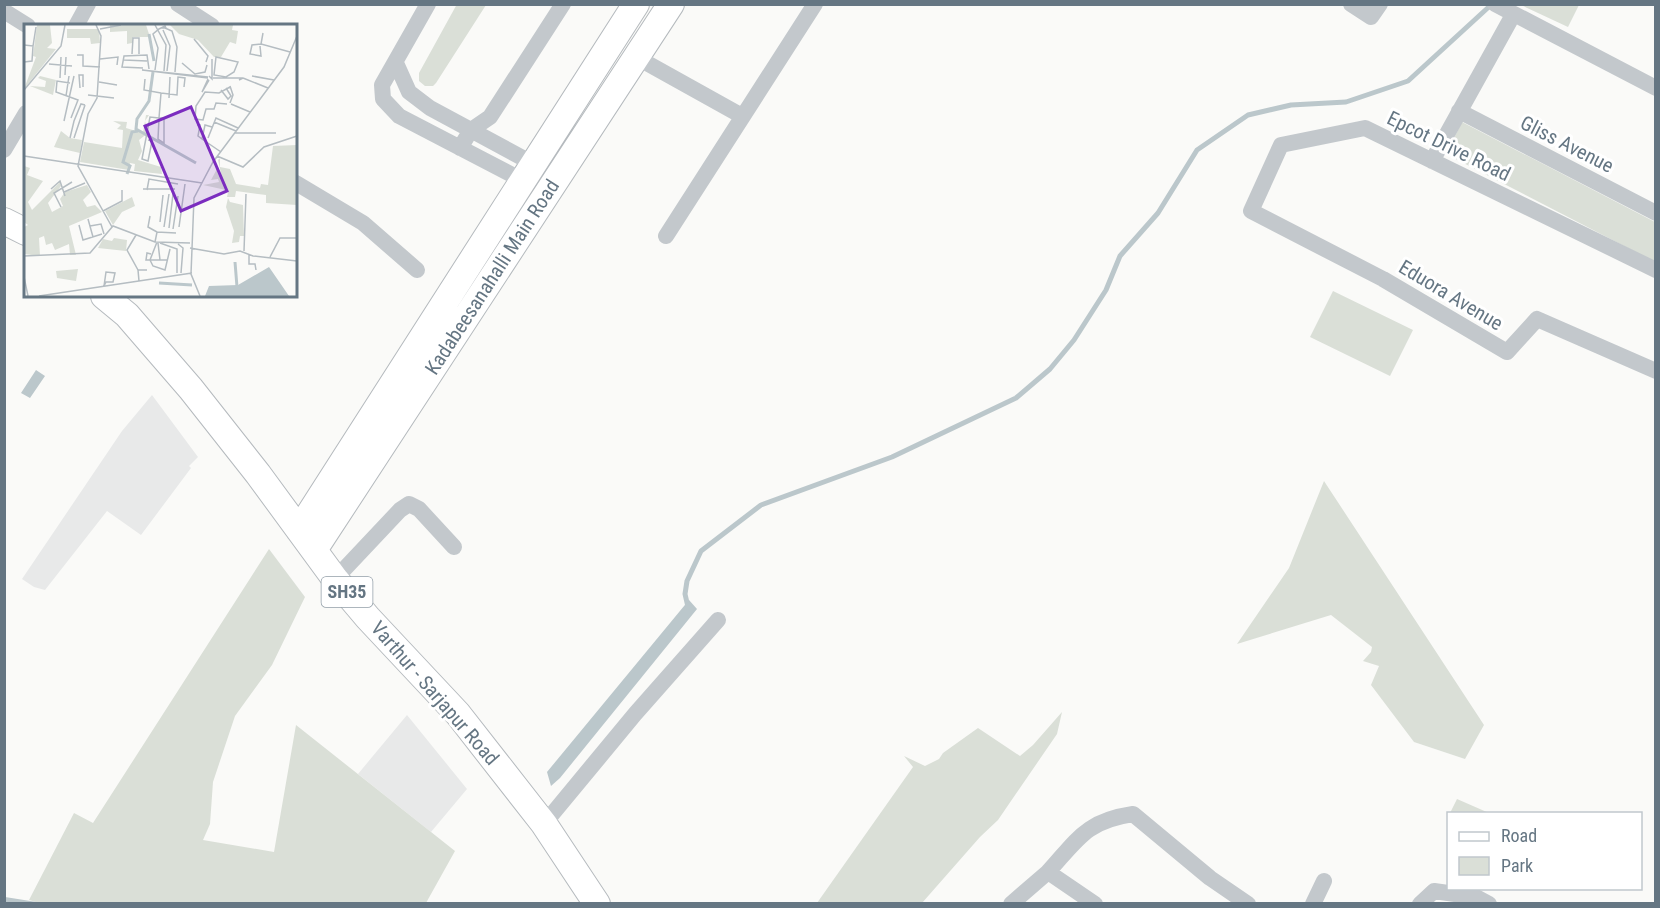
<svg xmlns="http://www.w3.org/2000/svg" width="1660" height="908" font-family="'Roboto Condensed',sans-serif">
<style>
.built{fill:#e8e9e9}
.green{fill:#dadfd7}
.water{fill:#bbc7cb}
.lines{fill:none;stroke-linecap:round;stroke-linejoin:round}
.stream{stroke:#bbc7cb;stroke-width:5}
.primary-casing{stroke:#b5babe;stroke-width:28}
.minor{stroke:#c3c8cc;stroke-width:16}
.primary{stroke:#fff;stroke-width:26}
.labels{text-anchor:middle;stroke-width:6;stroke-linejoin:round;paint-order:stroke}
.shield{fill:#fff;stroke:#939fa8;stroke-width:1.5}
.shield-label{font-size:18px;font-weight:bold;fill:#657683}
.street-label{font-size:20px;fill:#657683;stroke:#fff}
.inset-river{fill:none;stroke:#bbc7cb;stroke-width:3}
.inset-road{fill:none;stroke:#b5bdc2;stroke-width:1.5}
.view{fill:#7b2cbf;fill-opacity:0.15;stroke:#7b2cbf;stroke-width:3}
.inset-edge{fill:none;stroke:#657683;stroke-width:3}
</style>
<rect width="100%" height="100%" fill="#fafaf8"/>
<!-- built -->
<path class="built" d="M 152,395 L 198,457 L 189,466 L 191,468 L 141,535 L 107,511 L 45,590 L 34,587 L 22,579 L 122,431 Z
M 407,715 L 467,789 L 431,832 L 358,774 Z"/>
<!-- green -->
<path class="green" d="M 457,4 L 486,5 L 436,83 L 433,86 L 425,86 L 419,81 L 419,73 Z
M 1521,5 L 1579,5 L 1568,27 Z
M 1462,122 L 1655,222 L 1655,262 L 1446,154 Z
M 1333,291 L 1413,330 L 1390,376 L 1310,337 Z
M 1324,481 L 1484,725 L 1465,759 L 1414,742 L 1371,685 L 1379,666 L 1363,661 L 1371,652 L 1372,647 L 1331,615 L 1237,644 L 1289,568 Z
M 269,549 L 305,597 L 272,665 L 235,716 L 213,782 L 210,824 L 203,840 L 274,852 L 296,725 L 455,851 L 426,903 L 43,904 L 29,900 L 74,813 L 93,823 Z
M 1062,712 L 1057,734 L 998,820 L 980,837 L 922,903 L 817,903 L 913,767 L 904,756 L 925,766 L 939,759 L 943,753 L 978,728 L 1020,756 L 1033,745 Z
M 1457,799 L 1489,813 L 1450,813 Z"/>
<!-- water -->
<path class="water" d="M 36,370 L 45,376 L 30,398 L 21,393 Z
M 689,600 L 697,609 L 560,778 L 551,786 L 547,772 Z
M 5,897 L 43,903 L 5,903 Z"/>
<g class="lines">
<!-- stream -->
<path class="stream" d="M 688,607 L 685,594 L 687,581 L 701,551 L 761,505 L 892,457 L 1016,398 L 1050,369 L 1074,340 L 1106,290 L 1120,256 L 1158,213 L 1197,150 L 1248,115 L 1291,105 L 1346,102 L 1408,81 L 1492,4"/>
<!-- primary casing -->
<g class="primary-casing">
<path id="primary" d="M 4,221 L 26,232
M 104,296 L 127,315 L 191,389 L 258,474 L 335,579 L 368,618 L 458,714 L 544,824 L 597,904
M 299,530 L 636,4
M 314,550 L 671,4"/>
</g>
<!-- minor -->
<path class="minor" d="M 178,4 L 212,26
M 428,4 L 382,85 L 383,99 L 399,116 L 522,180
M 1351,4 L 1371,17 L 1380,4
M 1495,4 L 1656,88
M 4,11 L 28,26
M 76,26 L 88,4
M 636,57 L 742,116
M 396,63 L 409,92 L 430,108 L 532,163
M 1459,111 L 1656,213
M 460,148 L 471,130 L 490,117 L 563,4
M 4,150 L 26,113
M 1432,161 L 1513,15
M 296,183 L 363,223 L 417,270
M 666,236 L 815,4
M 1656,270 L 1365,128 L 1281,145 L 1251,211 L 1383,279 L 1507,352 L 1537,319 L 1656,371
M 335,579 L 400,510 L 409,504 L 419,509 L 454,547
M 544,824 L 635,714 L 718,620
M 1048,872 C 1078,839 1086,821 1133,814 L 1210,878 L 1248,904
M 1011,904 L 1048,872 L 1095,904
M 1313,904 L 1324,881
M 1420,904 L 1434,891 L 1476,897 L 1489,904"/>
<!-- primary -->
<use href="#primary" class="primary"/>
</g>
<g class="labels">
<!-- shield labels -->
<rect class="shield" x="321.5" y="577" width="51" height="30" rx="4.5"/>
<g class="shield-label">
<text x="347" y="598">SH35</text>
</g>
<!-- street labels -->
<g class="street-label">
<text transform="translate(1567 144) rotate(27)" y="7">Gliss Avenue</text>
<text transform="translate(1449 146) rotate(26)" y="7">Epcot Drive Road</text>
<text transform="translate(492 277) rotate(-57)" y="7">Kadabeesanahalli Main Road</text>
<text transform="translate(1451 295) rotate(31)" y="7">Eduora Avenue</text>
<text transform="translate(435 693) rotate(49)" y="7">Varthur - Sarjapur Road</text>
</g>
</g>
<!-- overview -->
<g transform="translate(24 24)">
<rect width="273" height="273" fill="#fafaf8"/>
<path d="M 13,1 L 26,1 L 28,19 L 23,24 L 32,25 L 0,65 L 12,33 L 9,32 ZM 86,1 L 122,1 L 126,13 L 109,13 L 108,19 L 103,20 L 103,7 L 86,8 ZM 146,1 L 209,1 L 208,6 L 214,7 L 212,20 L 206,18 L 197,33 L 190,33 L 174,16 L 155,10 ZM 43,5 L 75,5 L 76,19 L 67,20 L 66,14 L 43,14 ZM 16,52 L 32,56 L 29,71 L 6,62 L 21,63 L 22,57 L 14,54 ZM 122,91 L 125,91 L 121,97 L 124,109 L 115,116 L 118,127 L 114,136 L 137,143 L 138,150 L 110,147 L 111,140 L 106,139 L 105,146 L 56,138 L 60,118 L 98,124 L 99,106 L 93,105 L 97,101 L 89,97 L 103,98 L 102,104 L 119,109 ZM 37,107 L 46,114 L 58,116 L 56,129 L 30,123 ZM 273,121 L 273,181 L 242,179 L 242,171 L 212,167 L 211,173 L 203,173 L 204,168 L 200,158 L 202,166 L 179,161 L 195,158 L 194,155 L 187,156 L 194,143 L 198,154 L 194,136 L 196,134 L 196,143 L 206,145 L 212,160 L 236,164 L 237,160 L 244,161 L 249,122 ZM 0,142 L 6,144 L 3,151 L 19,157 L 4,178 L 8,186 L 36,158 L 37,162 L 24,179 L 28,188 L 39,182 L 36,175 L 41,168 L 63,161 L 67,168 L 59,176 L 63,183 L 71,181 L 78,188 L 45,202 L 52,231 L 46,231 L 45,220 L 31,226 L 28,219 L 22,221 L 20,212 L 15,214 L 16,232 L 0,230 L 0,203 L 4,201 L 0,198 ZM 108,173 L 111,182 L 98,188 L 89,201 L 81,187 ZM 204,174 L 206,178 L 219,181 L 220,212 L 216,212 L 215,218 L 208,219 L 210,207 L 202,183 ZM 90,214 L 103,216 L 102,227 L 74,224 L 79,215 L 88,217 ZM 54,245 L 52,257 L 33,254 L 32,247 Z" fill="#dadfd7"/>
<path d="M 245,243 L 265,272 L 181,272 L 185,262 L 214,261 Z" fill="#bbc7cb"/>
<path class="inset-river" d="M 125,10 L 130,37M 129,48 L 125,77 L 113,95 L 112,105 L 172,139M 103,150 L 106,142 L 99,138 L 108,108 L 114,107M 211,238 L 213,263M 135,259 L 168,261"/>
<path class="inset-road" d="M 72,1 L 77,12 L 73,74 L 64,90 L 54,142 L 88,203M 131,1 L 142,21 L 140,47M 141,4 L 148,7 L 153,23 L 151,48M 76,5 L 97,1M 139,6 L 146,22 L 143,47M 239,9 L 237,20 L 266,28M 170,15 L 184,32 L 182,38M 0,21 L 9,22 L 12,3M 236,22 L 237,32 L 226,30 L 228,21 L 237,20M 108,30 L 109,14 L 115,14 L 115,30M 53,31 L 59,31 L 59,42 L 76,43M 192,33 L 214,38 L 210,48 L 202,53 L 190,51 ZM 76,35 L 94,33 L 93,41M 100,36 L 123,37M 0,38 L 8,37 L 9,22M 158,39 L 171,50 L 181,48 L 183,41M 25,40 L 48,42M 119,44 L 98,43 L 100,32 L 123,31 L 125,45M 131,46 L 134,24 L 129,10 L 135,5 L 141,2 L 142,4 L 137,4M 41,51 L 42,33M 185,52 L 188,55 L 188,35M 228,52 L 250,56M 36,54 L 37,33M 184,54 L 118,46 L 184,53M 189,54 L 219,54 L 215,56M 219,54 L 244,64M 121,55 L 120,66 L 137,69 L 153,71 L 154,53 L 161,54 L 160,63M 184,55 L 178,68 L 185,56M 75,58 L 93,61M 46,59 L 33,57 L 32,68 L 54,76 L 47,94M 206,62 L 209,71 L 206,79M 56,64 L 55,51 L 59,51 L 59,63M 0,66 L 37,22 L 41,1M 197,66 L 204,75 L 207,72 L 202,64M 64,71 L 90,74M 42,72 L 45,52M 145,74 L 146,53M 203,80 L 192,79 L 190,85 L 182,85 L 179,96 L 171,95 L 172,82 L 181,68 L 195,69 L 206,63M 207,80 L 226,88M 40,97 L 50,52M 190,98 L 212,107M 173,101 L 176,101 L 174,112 L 178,115M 188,103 L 181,101 L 178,115 L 197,128M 211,109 L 252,109M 46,114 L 50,97 L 57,80 L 61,81M 50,114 L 61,81M 184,114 L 192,94 L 214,104M 124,116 L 128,117 L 124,137 L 118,135 L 126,93 L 135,94 L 140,94 L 140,119 L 134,115 L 135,94 L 137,69M 0,132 L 178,159M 193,132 L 219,143 L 240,123 L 273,112M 27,165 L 36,157 L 41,172M 119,165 L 151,165M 123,166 L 125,155 L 154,160M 40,168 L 61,159M 37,183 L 30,169 L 48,158M 79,187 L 98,177 L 98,166M 126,192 L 124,203 L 133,208M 64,195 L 69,213M 136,198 L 139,171M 55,201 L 59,216 L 78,210M 66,202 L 77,200 L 80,210M 140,203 L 145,170M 155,203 L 161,160M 145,204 L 149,170M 149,205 L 154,172M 112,211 L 103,226 L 114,246M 131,218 L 133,208 L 152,209M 133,218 L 126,236 L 129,242 L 141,246 L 146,225M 134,219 L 136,236 L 144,236M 136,219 L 153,225 L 153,249M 154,220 L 159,224 L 157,249M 166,224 L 200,230 L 216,227 L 229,232 L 273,237M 220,227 L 222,170M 127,230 L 123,229 L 122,236 L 136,236M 225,231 L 225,240 L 231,240 L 232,246M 0,232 L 66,229 L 89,202 L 131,218 L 166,219M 246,233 L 256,214 L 273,214M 0,253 L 4,272M 115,257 L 114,246 L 123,246M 80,262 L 82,248 L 91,249 L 89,258 L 82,258 L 80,262M 15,272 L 168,249M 176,272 L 167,250 L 170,174 L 189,138 L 260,43 L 273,12"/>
<path class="view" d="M 167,83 L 203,167 L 157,187 L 121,102 Z"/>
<rect width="273" height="273" class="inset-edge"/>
</g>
<!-- border -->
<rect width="1660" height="908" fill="none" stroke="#657683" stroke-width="12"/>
<!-- legend -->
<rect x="1447" y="812" width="195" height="78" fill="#ffffff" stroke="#c1c8cd" stroke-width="1.5"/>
<rect x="1459" y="832" width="30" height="9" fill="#ffffff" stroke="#c1c8cd" stroke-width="1.5"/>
<text x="1501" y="842" font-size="18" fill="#657683">Road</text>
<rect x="1459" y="857" width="30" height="18" fill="#dadfd7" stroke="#c1c8cd" stroke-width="1.5"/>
<text x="1501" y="872" font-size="18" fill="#657683">Park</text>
</svg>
